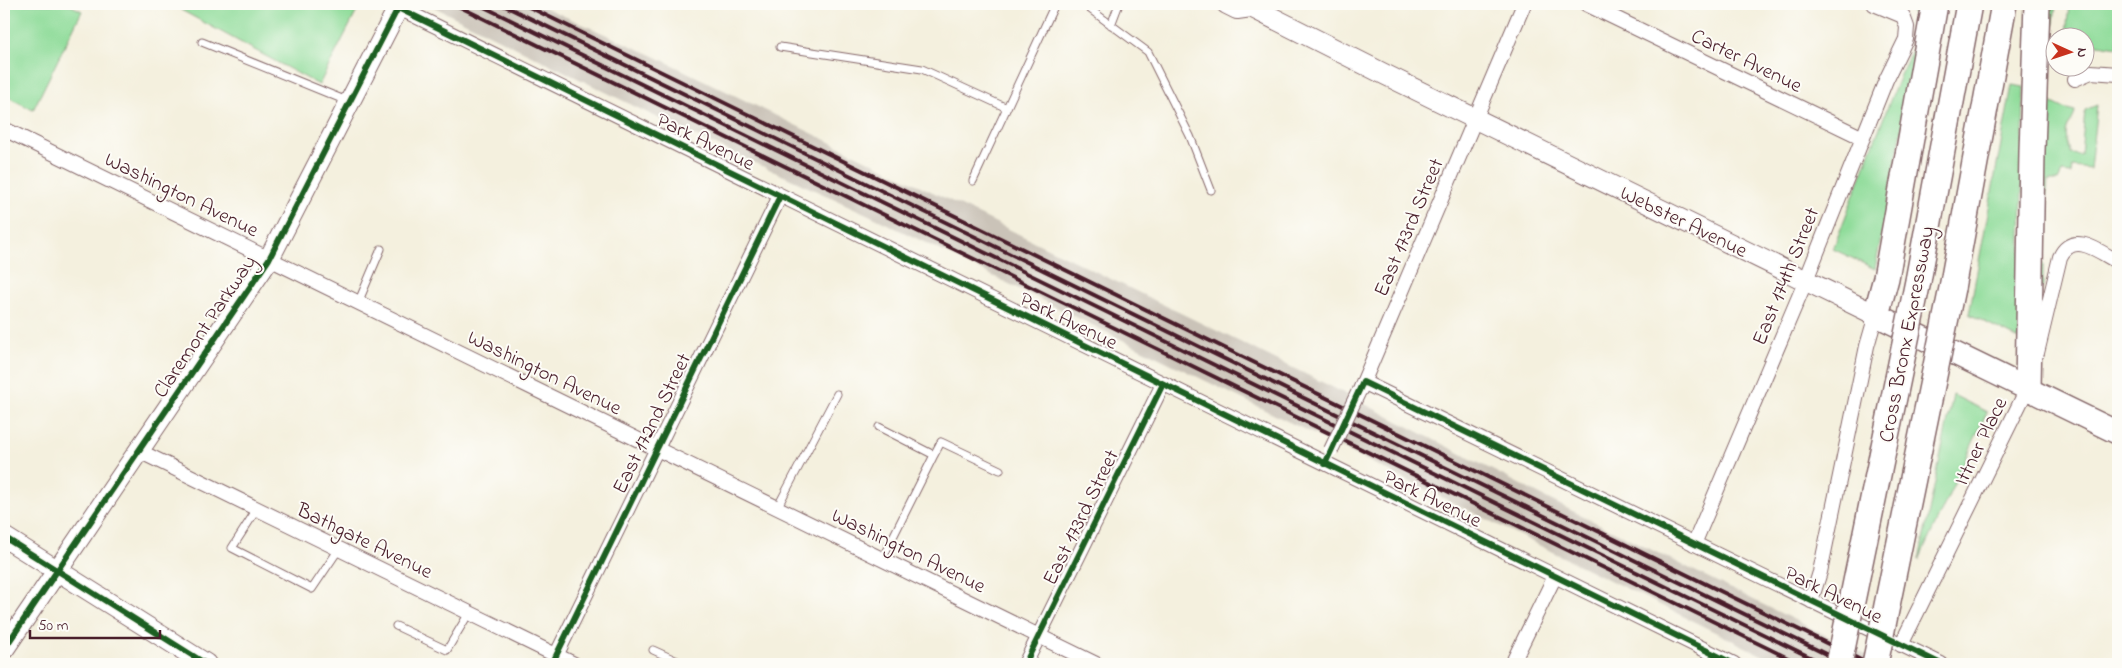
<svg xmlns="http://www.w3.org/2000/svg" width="2122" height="668" font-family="'Indie Flower',sans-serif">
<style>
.industrial{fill:#cac3b8}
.green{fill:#8fdc9a;stroke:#6c7e62}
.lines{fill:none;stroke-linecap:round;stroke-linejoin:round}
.lane-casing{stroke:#86686a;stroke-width:9}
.street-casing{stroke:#86686a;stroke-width:16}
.secondary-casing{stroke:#86686a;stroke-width:22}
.primary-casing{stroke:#86686a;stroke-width:25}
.highway-casing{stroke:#86686a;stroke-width:28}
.lane{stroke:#fff;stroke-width:7}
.street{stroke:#fff;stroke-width:14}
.secondary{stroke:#fff;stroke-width:20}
.primary{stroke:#fff;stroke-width:22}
.highway{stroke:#fff;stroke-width:25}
.rail{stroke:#4a1f2b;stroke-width:4}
.street-bridge-casing{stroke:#86686a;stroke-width:16;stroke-linecap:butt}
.highway-bridge-casing{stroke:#86686a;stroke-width:28;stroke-linecap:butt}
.street-bridge{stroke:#fff;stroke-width:14}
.highway-bridge{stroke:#fff;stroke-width:25}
.cycleway-casing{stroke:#fdfcf7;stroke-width:9}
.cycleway{stroke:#1b5e20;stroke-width:6}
.labels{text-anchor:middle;stroke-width:4;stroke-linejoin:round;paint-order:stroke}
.street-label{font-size:21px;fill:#4a1f2b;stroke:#fdfcf7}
</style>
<rect width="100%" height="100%" fill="#fdfcf7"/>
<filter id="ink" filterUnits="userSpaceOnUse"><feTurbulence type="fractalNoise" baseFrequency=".02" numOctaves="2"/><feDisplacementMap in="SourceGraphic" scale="10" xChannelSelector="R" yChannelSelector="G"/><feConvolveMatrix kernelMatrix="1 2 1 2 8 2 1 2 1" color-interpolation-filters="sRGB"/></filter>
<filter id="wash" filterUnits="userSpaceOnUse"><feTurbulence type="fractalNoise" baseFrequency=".0096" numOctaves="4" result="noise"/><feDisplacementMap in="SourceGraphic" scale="20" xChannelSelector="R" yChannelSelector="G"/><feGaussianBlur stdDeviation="1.12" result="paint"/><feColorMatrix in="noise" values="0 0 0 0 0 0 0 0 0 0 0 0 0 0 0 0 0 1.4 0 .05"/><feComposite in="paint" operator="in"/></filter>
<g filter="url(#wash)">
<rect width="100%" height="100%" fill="#f4f0de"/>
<!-- industrial -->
<path class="industrial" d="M 428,4 L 537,4 L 654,56 L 1330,386 L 1548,499 L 1884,664 L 1780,664 L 869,215 L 668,123 Z"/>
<!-- green -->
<path class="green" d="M 4,4 L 68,4 L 82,11 L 33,110 L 4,95 Z
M 184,4 L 342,4 L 357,11 L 319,85 L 181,10 Z
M 1906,4 L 1926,4 L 1875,269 L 1833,249 L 1900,75 L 1916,42 L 1918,27 L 1916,19 Z
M 2046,4 L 2056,4 L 2048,73 L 2042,73 Z
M 2069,4 L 2118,4 L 2118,47 L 2085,42 L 2084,38 L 2069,37 L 2066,35 Z
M 2012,85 L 2024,87 L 2019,339 L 1969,314 Z
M 2042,98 L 2063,108 L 2075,111 C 2074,120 2069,122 2067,129 C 2064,137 2070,146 2070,154 L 2081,155 L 2085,110 L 2097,105 L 2090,169 L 2072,167 L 2071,174 L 2062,173 L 2058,181 L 2048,181 L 2040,261 L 2043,265 L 2043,287 L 2038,287 Z
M 1953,395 L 1987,412 L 1919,560 Z"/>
</g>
<g filter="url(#ink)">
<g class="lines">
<!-- lane casing -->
<g class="lane-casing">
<path id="lane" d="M 1083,4 L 1148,52 L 1190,136 L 1211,190
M 1111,25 L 1119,4
M 202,42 L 347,101
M 780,47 L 922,69 L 1007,108
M 973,181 L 1055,4
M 358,303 L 381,249
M 879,427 L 934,455 L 882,559
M 934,455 L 941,442 L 1000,470
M 777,508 L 837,394
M 257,509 L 232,548 L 312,589 L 339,549
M 396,626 L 447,650 L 469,613
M 653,650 L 684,664"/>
</g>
<!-- street casing -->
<g class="street-casing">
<path id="street" d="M 391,4 L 1734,664
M 1586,4 L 1863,138
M 2075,79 L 2091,72 L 2118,74
M 4,129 L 1096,664
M 2037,353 L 2060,257 C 2073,230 2100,252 2118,262
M 1363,382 L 1941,664
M 1360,390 L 1524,4
M 139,451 L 574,664
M 1694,544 L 1806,280 L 1886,80 L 1906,39 L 1907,27 L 1903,16 L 1874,4
M 1811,601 L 1820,572 L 1867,346 L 1876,315
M 1901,645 L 2030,383
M 552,664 L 780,196
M 1025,664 L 1163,384
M 1512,664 L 1555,576"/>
</g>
<!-- secondary casing -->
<g class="secondary-casing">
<path id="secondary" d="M 1227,4 L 1237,9 L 1251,7 L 1386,75 L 1876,315
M 4,537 L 206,664
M 4,649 L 269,259 L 400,4"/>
</g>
<!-- primary casing -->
<g class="primary-casing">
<path id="primary" d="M 1876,315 L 2118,433"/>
</g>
<!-- highway casing -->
<g class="highway-casing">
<path id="highway" d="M 1918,281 L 1969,4
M 1952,288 L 2004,4
M 1876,315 L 1886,278 L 1935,4
M 2028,389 L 2032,151 L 2037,4"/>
</g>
<!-- lane -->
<use href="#lane" class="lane"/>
<!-- street -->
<use href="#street" class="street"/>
<!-- secondary -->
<use href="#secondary" class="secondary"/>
<!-- primary -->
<use href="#primary" class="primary"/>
<!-- highway -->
<use href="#highway" class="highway"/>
<!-- rail -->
<path class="rail" d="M 454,4 L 1800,664
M 478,4 L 1824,664
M 501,4 L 1846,664
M 523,4 L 1869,664"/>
<!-- street-bridge casing -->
<g class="street-bridge-casing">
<path id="street-bridge" d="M 1331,450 L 1358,393"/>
</g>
<!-- highway-bridge casing -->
<g class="highway-bridge-casing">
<path id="highway-bridge" d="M 1839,664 L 1918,281
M 1875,664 L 1952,288"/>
</g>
<!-- street-bridge -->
<use href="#street-bridge" class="street-bridge"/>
<!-- highway-bridge -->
<use href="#highway-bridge" class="highway-bridge"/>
<!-- cycleway casing -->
<g class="cycleway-casing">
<path id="cycleway" d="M 390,4 L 1734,664
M 1325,464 L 1363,382 L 1941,664
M 4,537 L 206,664
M 4,649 L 269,259 L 400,4
M 552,664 L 780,196
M 1025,664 L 1163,384"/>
</g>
<!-- cycleway -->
<use href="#cycleway" class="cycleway"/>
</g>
</g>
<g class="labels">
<!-- street labels -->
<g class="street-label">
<text transform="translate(1747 60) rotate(26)" y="7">Carter Avenue</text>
<text transform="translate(706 141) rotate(26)" y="7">Park Avenue</text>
<text transform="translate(182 194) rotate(26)" y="7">Washington Avenue</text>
<text transform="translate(1684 221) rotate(26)" y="7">Webster Avenue</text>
<text transform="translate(1408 227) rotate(-67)" y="7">East 173rd Street</text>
<text transform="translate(1785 276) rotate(-68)" y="7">East 174th Street</text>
<text transform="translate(1069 320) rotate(26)" y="7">Park Avenue</text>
<text transform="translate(204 326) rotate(-56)" y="7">Claremont Parkway</text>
<text transform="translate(1906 334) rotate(-79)" y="7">Cross Bronx Expressway</text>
<text transform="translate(545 372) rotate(26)" y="7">Washington Avenue</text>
<text transform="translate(651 423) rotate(-64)" y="7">East 172nd Street</text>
<text transform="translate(1980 441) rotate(-64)" y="7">Ittner Place</text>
<text transform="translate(1433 498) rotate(26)" y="7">Park Avenue</text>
<text transform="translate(1080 517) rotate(-64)" y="7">East 173rd Street</text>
<text transform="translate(365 540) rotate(26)" y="7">Bathgate Avenue</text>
<text transform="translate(909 550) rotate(26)" y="7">Washington Avenue</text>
<text transform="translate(1834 594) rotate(26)" y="7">Park Avenue</text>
</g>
</g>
<!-- margin -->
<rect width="2122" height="668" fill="none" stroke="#fdfcf7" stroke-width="20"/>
<!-- north arrow -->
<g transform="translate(2070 52) rotate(93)"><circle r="24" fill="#fdfcf7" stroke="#b5a4a5"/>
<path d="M0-4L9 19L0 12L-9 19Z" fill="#c8321e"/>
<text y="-8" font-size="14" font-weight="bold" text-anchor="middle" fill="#4a1f2b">N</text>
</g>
<!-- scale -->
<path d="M30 630v8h130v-8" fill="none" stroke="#4a1f2b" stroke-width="2.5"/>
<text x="38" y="630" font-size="15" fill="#4a1f2b" stroke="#fdfcf7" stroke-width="4" paint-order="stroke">50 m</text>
</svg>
